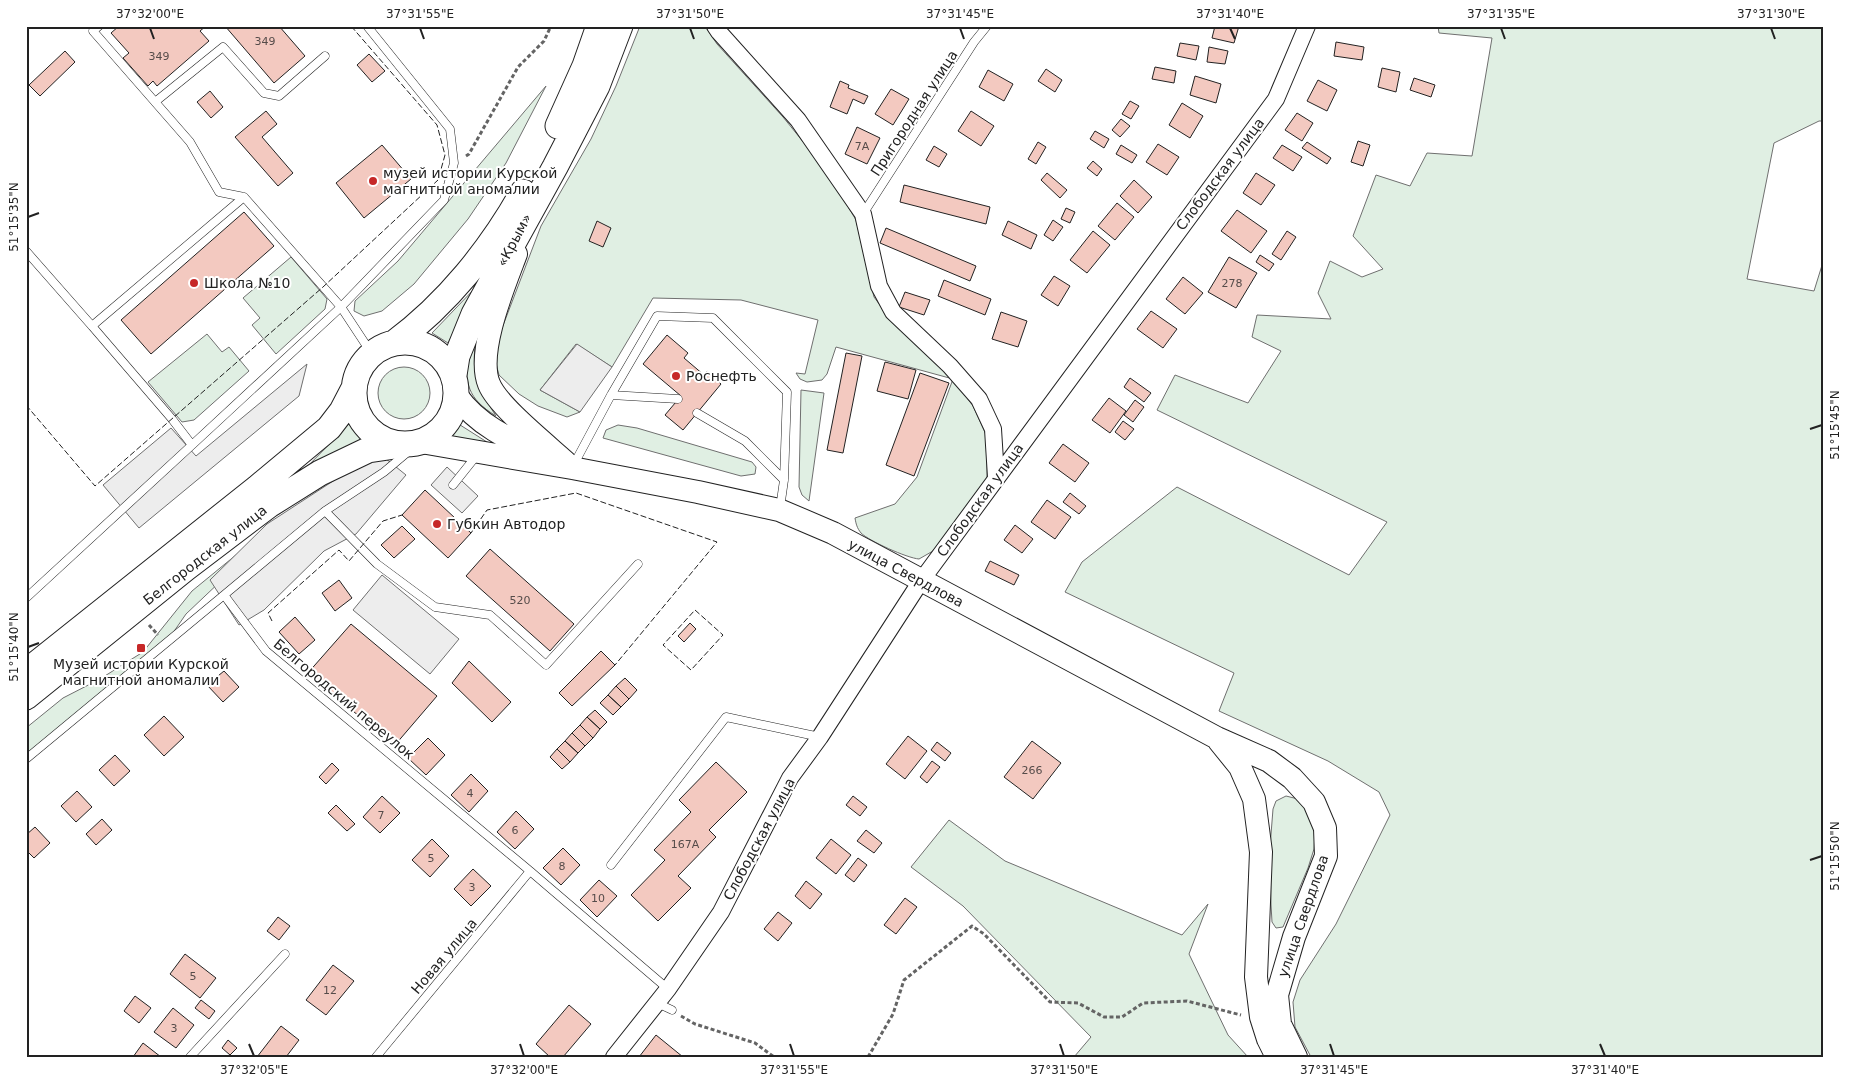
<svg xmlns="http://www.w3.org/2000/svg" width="1849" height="1083" font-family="'DejaVu Sans',sans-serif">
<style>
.green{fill:#e0efe3;stroke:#6f6f6f}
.parking{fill:#ededed;stroke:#6f6f6f}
.building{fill:#f3c9c0;stroke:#222}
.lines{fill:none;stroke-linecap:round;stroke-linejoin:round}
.service-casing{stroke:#222;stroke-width:9}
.minor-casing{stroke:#222;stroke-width:18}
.secondary-casing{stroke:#222;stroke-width:24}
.primary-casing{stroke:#222;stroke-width:27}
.path{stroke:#646464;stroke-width:3;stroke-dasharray:4 2.5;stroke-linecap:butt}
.service{stroke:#fff;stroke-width:8}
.minor{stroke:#fff;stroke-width:16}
.secondary{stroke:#fff;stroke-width:22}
.primary{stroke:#fff;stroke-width:25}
.fence{stroke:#222;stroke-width:1;stroke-dasharray:6 2.5;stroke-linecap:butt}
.ticks{fill:none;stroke:#222;stroke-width:2}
.poi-dot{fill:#c62828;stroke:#fff;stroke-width:2}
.labels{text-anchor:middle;stroke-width:4;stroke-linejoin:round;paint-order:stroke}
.number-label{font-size:11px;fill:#564c4a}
.street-label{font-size:14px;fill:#222;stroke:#fff}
.poi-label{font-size:14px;fill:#222;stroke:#fff;text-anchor:start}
.neatline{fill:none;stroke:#222;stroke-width:2}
.ticks-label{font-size:12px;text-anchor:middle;fill:#222}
</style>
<rect width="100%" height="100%" fill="#fff"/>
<!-- green -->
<path class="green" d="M 640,26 L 705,26 L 717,44 L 783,117 L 826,170 L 856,220 L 874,297 L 894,324 L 948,372 L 973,406 L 987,437 L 987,480 L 933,551 L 919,559 C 907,558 869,541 861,533 C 857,528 856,524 855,518 L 895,504 L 917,477 L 953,379 L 836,347 L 827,374 L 822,380 L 807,382 L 800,379 L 796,373 L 805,374 L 818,320 L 741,300 L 653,298 L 612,367 L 576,344 L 540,390 L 580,412 L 567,417 L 538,406 L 519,394 L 499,375 L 495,360 L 499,336 L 541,226 L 591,139 L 616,86 Z
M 1438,26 L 1823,26 L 1823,121 L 1819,121 L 1774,143 L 1747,279 L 1814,291 L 1823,262 L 1823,1057 L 1311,1057 L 1295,1027 L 1293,1002 L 1300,980 L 1336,924 L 1390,815 L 1379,792 L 1328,761 L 1219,711 L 1234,673 L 1065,592 L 1082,562 L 1177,487 L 1349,575 L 1387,522 L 1157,410 L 1175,375 L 1248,403 L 1281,351 L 1252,337 L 1257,315 L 1331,319 L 1318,293 L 1330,261 L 1362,277 L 1383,269 L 1353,236 L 1376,175 L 1410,186 L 1427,153 L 1472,156 L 1492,38 L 1439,33 Z
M 546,86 L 506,163 L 468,219 L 414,284 L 382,311 L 364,316 L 354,311 L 355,301 L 398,261 Z
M 291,257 L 327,299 L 325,309 L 276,354 L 252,325 L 260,318 L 243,298 Z
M 478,285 L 448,343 L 432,333 Z
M 207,334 L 222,352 L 229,347 L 249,371 L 194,420 L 182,422 L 148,382 Z
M 475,345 C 472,378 478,388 496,416 C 467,398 465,384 467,351 Z
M378 393a26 26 0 1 1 52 0a26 26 0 1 1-52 0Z
M 801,390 L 824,393 L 809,501 L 802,495 L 799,487 Z
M 457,423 L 498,449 L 448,438 Z
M 349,424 L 364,441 L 303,471 Z
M 618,425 L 637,428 L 752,462 L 756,467 L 755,474 L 741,476 L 603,438 L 606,430 Z
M 264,532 L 261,543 L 186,614 L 159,653 L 26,761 L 26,728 L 63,698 L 100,679 L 143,652 L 192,591 Z
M 1286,796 L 1298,799 L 1309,813 L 1315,834 L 1314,849 L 1308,868 L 1283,927 L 1276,928 L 1272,922 L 1271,905 L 1270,847 L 1273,809 L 1276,801 Z
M 949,820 L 1005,861 L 1182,935 L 1208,904 L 1189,954 L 1228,1035 L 1248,1057 L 1074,1057 L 1091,1037 L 963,906 L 911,867 Z"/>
<!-- parking -->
<path class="parking" d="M 577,344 L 612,367 L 580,412 L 540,390 Z
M 307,364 L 299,396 L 139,528 L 103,485 L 171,428 L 196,456 Z
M 380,454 L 406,475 L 356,534 L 324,551 L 264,610 L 239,625 L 210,580 L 267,524 L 370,457 Z
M 447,467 L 478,496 L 462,513 L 431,485 Z
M 382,575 L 459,639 L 430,674 L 353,610 Z"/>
<!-- building -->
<path class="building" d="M 119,26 L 206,26 L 200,31 L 209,41 L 157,86 L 153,81 L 148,86 L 123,58 L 129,53 L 111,33 Z
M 225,26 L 279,26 L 305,56 L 274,83 Z
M 1215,26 L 1239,26 L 1234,43 L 1212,38 Z
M 1336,42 L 1364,47 L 1362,60 L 1334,56 Z
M 1180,43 L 1199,46 L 1196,60 L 1177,56 Z
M 1209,47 L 1228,51 L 1225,64 L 1207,62 Z
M 65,51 L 75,62 L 40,96 L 29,85 Z
M 369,54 L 385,71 L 372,82 L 357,65 Z
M 1155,67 L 1176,71 L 1174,83 L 1152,79 Z
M 1382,68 L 1400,72 L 1396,92 L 1378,87 Z
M 1046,69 L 1062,80 L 1055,92 L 1038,81 Z
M 988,70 L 1013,84 L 1004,101 L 979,87 Z
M 1195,76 L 1221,84 L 1216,103 L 1190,95 Z
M 1414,78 L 1435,85 L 1431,97 L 1410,90 Z
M 1318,80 L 1337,90 L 1327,111 L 1307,101 Z
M 840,81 L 849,85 L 848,88 L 868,96 L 864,104 L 853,99 L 847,114 L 830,107 Z
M 891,89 L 909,99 L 893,125 L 875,114 Z
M 210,91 L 223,107 L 211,118 L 197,102 Z
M 1130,101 L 1139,106 L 1131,119 L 1122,114 Z
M 1182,103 L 1203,116 L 1190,138 L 1169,125 Z
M 266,111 L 277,124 L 262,137 L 293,173 L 278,186 L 235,137 Z
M 971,111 L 994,126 L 981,146 L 958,131 Z
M 1297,113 L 1313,123 L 1302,141 L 1285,130 Z
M 1121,119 L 1130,126 L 1120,137 L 1112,130 Z
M 857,127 L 880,138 L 867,164 L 845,154 Z
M 1095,131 L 1109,139 L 1104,148 L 1090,139 Z
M 1358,141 L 1370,145 L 1363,166 L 1351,162 Z
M 1038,142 L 1046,147 L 1036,164 L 1028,159 Z
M 1307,142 L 1331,158 L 1327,164 L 1302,148 Z
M 1158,144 L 1179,157 L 1167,175 L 1146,162 Z
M 382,145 L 411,179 L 364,218 L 336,183 Z
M 1121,145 L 1137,155 L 1132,163 L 1116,154 Z
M 1282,145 L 1302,157 L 1293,171 L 1273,158 Z
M 934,146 L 947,154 L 939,167 L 926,160 Z
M 1093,161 L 1102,169 L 1097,176 L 1087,168 Z
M 1047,173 L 1067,190 L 1060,198 L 1041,180 Z
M 1256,173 L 1275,185 L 1261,205 L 1243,193 Z
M 1134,180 L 1152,197 L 1138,213 L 1120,196 Z
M 904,185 L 990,207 L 986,224 L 900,202 Z
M 1117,203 L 1134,217 L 1115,240 L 1098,226 Z
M 1066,208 L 1075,212 L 1070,223 L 1061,219 Z
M 1237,210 L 1267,231 L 1251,253 L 1221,231 Z
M 244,212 L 274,246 L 151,354 L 121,320 Z
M 1053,220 L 1063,227 L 1053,241 L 1044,235 Z
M 597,221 L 611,228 L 603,247 L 589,241 Z
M 1008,221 L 1037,235 L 1031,249 L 1002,235 Z
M 886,228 L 976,266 L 970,281 L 880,243 Z
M 1093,231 L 1110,245 L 1087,273 L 1070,260 Z
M 1287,231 L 1296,237 L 1281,260 L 1272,254 Z
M 1260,255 L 1274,264 L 1269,271 L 1256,262 Z
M 1229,257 L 1257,273 L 1236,308 L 1208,292 Z
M 1054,276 L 1070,286 L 1058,306 L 1041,295 Z
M 1183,277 L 1203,293 L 1185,314 L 1166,299 Z
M 944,280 L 991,299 L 985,315 L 938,296 Z
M 905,292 L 930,300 L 924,315 L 899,307 Z
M 1151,311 L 1177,329 L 1163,348 L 1137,329 Z
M 1001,312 L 1027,321 L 1018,347 L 992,339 Z
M 667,335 L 688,353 L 684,358 L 704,375 L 707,371 L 721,384 L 683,430 L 665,415 L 681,396 L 643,364 Z
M 846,353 L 862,356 L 843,453 L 827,450 Z
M 885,362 L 916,370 L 908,399 L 877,391 Z
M 920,373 L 949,383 L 914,476 L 886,465 Z
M 1130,378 L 1151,393 L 1144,402 L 1124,387 Z
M 1109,398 L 1126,411 L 1110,433 L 1092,420 Z
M 1135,400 L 1144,407 L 1133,422 L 1124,415 Z
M 1123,421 L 1134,429 L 1125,440 L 1115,432 Z
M 1063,444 L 1089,463 L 1075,482 L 1049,463 Z
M 425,490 L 471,533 L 448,558 L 402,515 Z
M 1070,493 L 1086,506 L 1079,514 L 1063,502 Z
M 1047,500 L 1071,517 L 1055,539 L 1031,522 Z
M 1015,525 L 1033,539 L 1022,553 L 1004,540 Z
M 402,526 L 415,539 L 394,558 L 381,545 Z
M 490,549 L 574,624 L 550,651 L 466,576 Z
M 990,561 L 1019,575 L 1014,585 L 985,571 Z
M 339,580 L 352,598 L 335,611 L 322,593 Z
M 295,617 L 315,640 L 299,654 L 279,632 Z
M 690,623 L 696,629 L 684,642 L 678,636 Z
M 351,624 L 437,696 L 395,745 L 307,674 Z
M 601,651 L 615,665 L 572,706 L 559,693 Z
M 469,661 L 511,702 L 492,722 L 452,683 Z
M 224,671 L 239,687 L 223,702 L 207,685 Z
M 625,678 L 637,690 L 629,699 L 616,686 Z
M 616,686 L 629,699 L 621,707 L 608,695 Z
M 608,695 L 621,707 L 613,715 L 600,703 Z
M 595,710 L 607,722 L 600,729 L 587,717 Z
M 164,716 L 184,737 L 164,756 L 144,735 Z
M 587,717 L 600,729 L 593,738 L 580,725 Z
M 580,725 L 593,738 L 585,746 L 572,733 Z
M 572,733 L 585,746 L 578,753 L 565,741 Z
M 908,736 L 927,751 L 905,779 L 886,764 Z
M 428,738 L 445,755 L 426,775 L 408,758 Z
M 565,741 L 578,753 L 570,762 L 557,749 Z
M 1032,741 L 1061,763 L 1033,799 L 1004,777 Z
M 937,742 L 951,753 L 945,761 L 931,750 Z
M 557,749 L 570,762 L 562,769 L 550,757 Z
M 115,755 L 130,771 L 114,786 L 99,770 Z
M 932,761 L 940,767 L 927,783 L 920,777 Z
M 716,762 L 747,792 L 709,830 L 716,837 L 678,876 L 691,888 L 658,921 L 631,895 L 665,860 L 654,850 L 691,812 L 679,800 Z
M 332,763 L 339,770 L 326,784 L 319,777 Z
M 471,774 L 488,791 L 469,812 L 451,795 Z
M 77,791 L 92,807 L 76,822 L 61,806 Z
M 382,796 L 400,813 L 380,833 L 363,817 Z
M 853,796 L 867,807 L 860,816 L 846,805 Z
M 336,805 L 355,824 L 347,831 L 328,813 Z
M 516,811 L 534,829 L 515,849 L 497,832 Z
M 102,819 L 112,830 L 96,845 L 86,834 Z
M 35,827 L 50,843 L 34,858 L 26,850 L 26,835 Z
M 866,830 L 882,843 L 874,853 L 857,841 Z
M 432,839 L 449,856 L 430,877 L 412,860 Z
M 831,839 L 851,855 L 836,874 L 816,858 Z
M 563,848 L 580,865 L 561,885 L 543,868 Z
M 858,858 L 867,865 L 854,882 L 845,875 Z
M 473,869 L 491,886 L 471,906 L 454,889 Z
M 599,880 L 617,896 L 597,917 L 580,900 Z
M 806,881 L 822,894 L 810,909 L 795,896 Z
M 905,898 L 917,907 L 896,934 L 884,925 Z
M 778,912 L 792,923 L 778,941 L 764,929 Z
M 278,917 L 290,926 L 279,940 L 267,931 Z
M 185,954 L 216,978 L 200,998 L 170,974 Z
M 333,965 L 354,981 L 326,1015 L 306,1000 Z
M 135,996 L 151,1008 L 139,1023 L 124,1011 Z
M 201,1000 L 215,1011 L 209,1019 L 195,1008 Z
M 569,1005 L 591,1024 L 563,1057 L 550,1057 L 536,1044 Z
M 173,1008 L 194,1025 L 176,1048 L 154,1032 Z
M 281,1026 L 299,1040 L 286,1057 L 257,1057 Z
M 656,1035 L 683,1057 L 639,1057 Z
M 228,1040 L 237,1048 L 230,1055 L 222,1048 Z
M 143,1043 L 161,1057 L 133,1057 Z"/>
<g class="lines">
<!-- service casing -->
<g class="service-casing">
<path id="service" d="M 99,26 L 93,31 L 190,142 L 219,192 L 244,197
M 367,26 L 450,129 L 454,163 L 444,200 L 341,307 L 372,354
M 155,102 L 223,47 L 264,93 L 279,96 L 325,56
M 863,214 L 974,42 L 987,26
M 26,251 L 92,326 L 244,197 L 341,307 L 192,445 L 172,419 L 92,326
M 611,395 L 678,399
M 697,413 L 745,441 L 784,480
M 573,466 L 611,395 L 657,316 L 713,318 L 787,392 L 784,480 L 780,508
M 453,485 L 477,455
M 325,511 L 384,472 L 409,451
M 638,564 L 546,665 L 490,615 L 435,607 L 377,564 L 325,511 L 224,595 L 266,651 L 530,871 L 668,989
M 26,598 L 192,445
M 26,759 L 224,595
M 611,865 L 726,717 L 820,737
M 657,1003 L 672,1010
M 190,1057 L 285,954
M 376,1057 L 530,871"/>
</g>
<!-- minor casing -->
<g class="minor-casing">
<path id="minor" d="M 715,26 L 719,32 L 798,120 L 863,214 L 879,286 L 893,312 L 950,366 L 979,399 L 993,429 L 996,477
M 614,1057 L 668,989 L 721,912 L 790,778 L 820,737 L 921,581 L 1276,99 L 1307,26"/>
</g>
<!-- secondary casing -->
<g class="secondary-casing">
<path id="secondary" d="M 516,254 C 504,286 476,352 489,384 C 498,407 552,449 572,468
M 457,396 C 478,426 511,440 544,455
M 421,442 L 572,468 L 698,492 L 779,510 L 833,533 L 1217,738 L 1269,761 L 1292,778 L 1314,802 L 1325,828 L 1326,856 L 1294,937 L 1277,995 L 1280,1024 L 1296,1057
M 1219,741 L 1240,767 L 1254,799 L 1261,852 L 1256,977 L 1261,1017 L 1268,1039 L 1277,1057"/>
</g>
<!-- primary casing -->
<g class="primary-casing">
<path id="primary" d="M 558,126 L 585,66 L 599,26
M354 393a51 51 0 1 1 102 0a51 51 0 1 1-102 0Z
M 394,343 C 447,304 491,249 523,192
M 454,375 L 457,356 L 474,314 L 555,167 L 597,86 L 620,26
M 26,672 L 257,488 L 329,428 L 342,411 L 354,388
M 26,697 L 186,568 L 269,505 L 320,473 L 368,450 L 402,445"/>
</g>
<!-- path -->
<path class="path" d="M 466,156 L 469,154 L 518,67 L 544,41 L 551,26
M 149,625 L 158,635
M 681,1016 L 695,1024 L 755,1043 L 774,1057
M 868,1057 L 893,1014 L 904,980 L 972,926 L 984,934 L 1050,1002 L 1078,1003 L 1104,1017 L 1122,1017 L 1143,1003 L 1187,1001 L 1241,1015"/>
<!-- service -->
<use href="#service" class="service"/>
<!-- minor -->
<use href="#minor" class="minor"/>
<!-- secondary -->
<use href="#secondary" class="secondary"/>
<!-- primary -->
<use href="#primary" class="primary"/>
<!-- fence -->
<path class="fence" d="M 26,405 L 95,486 L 323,287 L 438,180 L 445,155 L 437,125 L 351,26
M 471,533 L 487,510 L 576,493 L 717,542 L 615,665
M 695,610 L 723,635 L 691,670 L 663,645 Z
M 272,621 L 268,613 L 339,550 L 349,561 L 383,521 L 402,515"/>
</g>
<!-- ticks -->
<path class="ticks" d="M 150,28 L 154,39M 420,28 L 424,39M 690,28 L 694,39M 960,28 L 964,39M 1230,28 L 1235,39M 1501,28 L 1505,39M 1771,28 L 1775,39M 28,217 L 39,213M 1810,429 L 1822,425M 28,647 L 39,643M 1810,860 L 1822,856M 249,1044 L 254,1056M 520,1044 L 524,1056M 790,1044 L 794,1056M 1060,1044 L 1064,1056M 1330,1044 L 1334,1056M 1600,1044 L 1605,1056"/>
<!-- markers -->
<g class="poi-dot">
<circle cx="373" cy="181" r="5"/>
<circle cx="194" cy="283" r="5"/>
<circle cx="676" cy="376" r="5"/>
<circle cx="437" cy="524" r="5"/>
<rect x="136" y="643" width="10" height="10" rx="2.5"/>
</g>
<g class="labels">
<!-- number labels -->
<g class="number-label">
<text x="265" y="45">349</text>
<text x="159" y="60">349</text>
<text x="862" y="150">7А</text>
<text x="1232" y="287">278</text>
<text x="520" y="604">520</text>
<text x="1032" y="774">266</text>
<text x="470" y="797">4</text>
<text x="381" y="819">7</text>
<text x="515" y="834">6</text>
<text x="685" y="848">167А</text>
<text x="431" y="862">5</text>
<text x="562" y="870">8</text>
<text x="472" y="891">3</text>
<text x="598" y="902">10</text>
<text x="193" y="980">5</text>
<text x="330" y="994">12</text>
<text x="174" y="1032">3</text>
</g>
<!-- street labels -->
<g class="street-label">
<text transform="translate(914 113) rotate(-57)" y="5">Пригородная улица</text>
<text transform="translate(1220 174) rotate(-53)" y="5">Слободская улица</text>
<text transform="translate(514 240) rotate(-62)" y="5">«Крым»</text>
<text transform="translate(980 500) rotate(-54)" y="5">Слободская улица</text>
<text transform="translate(205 555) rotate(-38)" y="5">Белгородская улица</text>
<text transform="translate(906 573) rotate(28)" y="5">улица Свердлова</text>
<text transform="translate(344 699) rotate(40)" y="5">Белгородский переулок</text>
<text transform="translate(759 839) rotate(-62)" y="5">Слободская улица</text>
<text transform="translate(1303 916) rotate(-71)" y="5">улица Свердлова</text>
<text transform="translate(444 956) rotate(-50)" y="5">Новая улица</text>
</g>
<!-- poi labels -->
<g class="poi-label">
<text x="383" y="178">музей истории Курской<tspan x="383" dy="16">магнитной аномалии</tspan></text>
<text x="204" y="288">Школа №10</text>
<text x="686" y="381">Роснефть</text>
<text x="447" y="529">Губкин Автодор</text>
<text x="141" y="669" text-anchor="middle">Музей истории Курской<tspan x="141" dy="16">магнитной аномалии</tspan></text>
</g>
</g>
<!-- border -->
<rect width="1849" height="1083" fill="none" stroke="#ffffff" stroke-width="55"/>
<rect x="28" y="28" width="1794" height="1028" class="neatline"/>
<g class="ticks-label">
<text x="150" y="18">37°32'00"E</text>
<text x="420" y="18">37°31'55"E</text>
<text x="690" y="18">37°31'50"E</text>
<text x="960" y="18">37°31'45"E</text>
<text x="1230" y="18">37°31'40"E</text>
<text x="1501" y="18">37°31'35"E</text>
<text x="1771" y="18">37°31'30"E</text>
<text transform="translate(14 217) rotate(-90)" y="4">51°15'35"N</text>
<text transform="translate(1835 425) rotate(-90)" y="4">51°15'45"N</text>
<text transform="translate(14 647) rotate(-90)" y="4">51°15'40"N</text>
<text transform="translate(1835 856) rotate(-90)" y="4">51°15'50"N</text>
<text x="254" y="1074">37°32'05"E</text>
<text x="524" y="1074">37°32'00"E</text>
<text x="794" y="1074">37°31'55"E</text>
<text x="1064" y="1074">37°31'50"E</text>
<text x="1334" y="1074">37°31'45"E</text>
<text x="1605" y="1074">37°31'40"E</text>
</g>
</svg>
